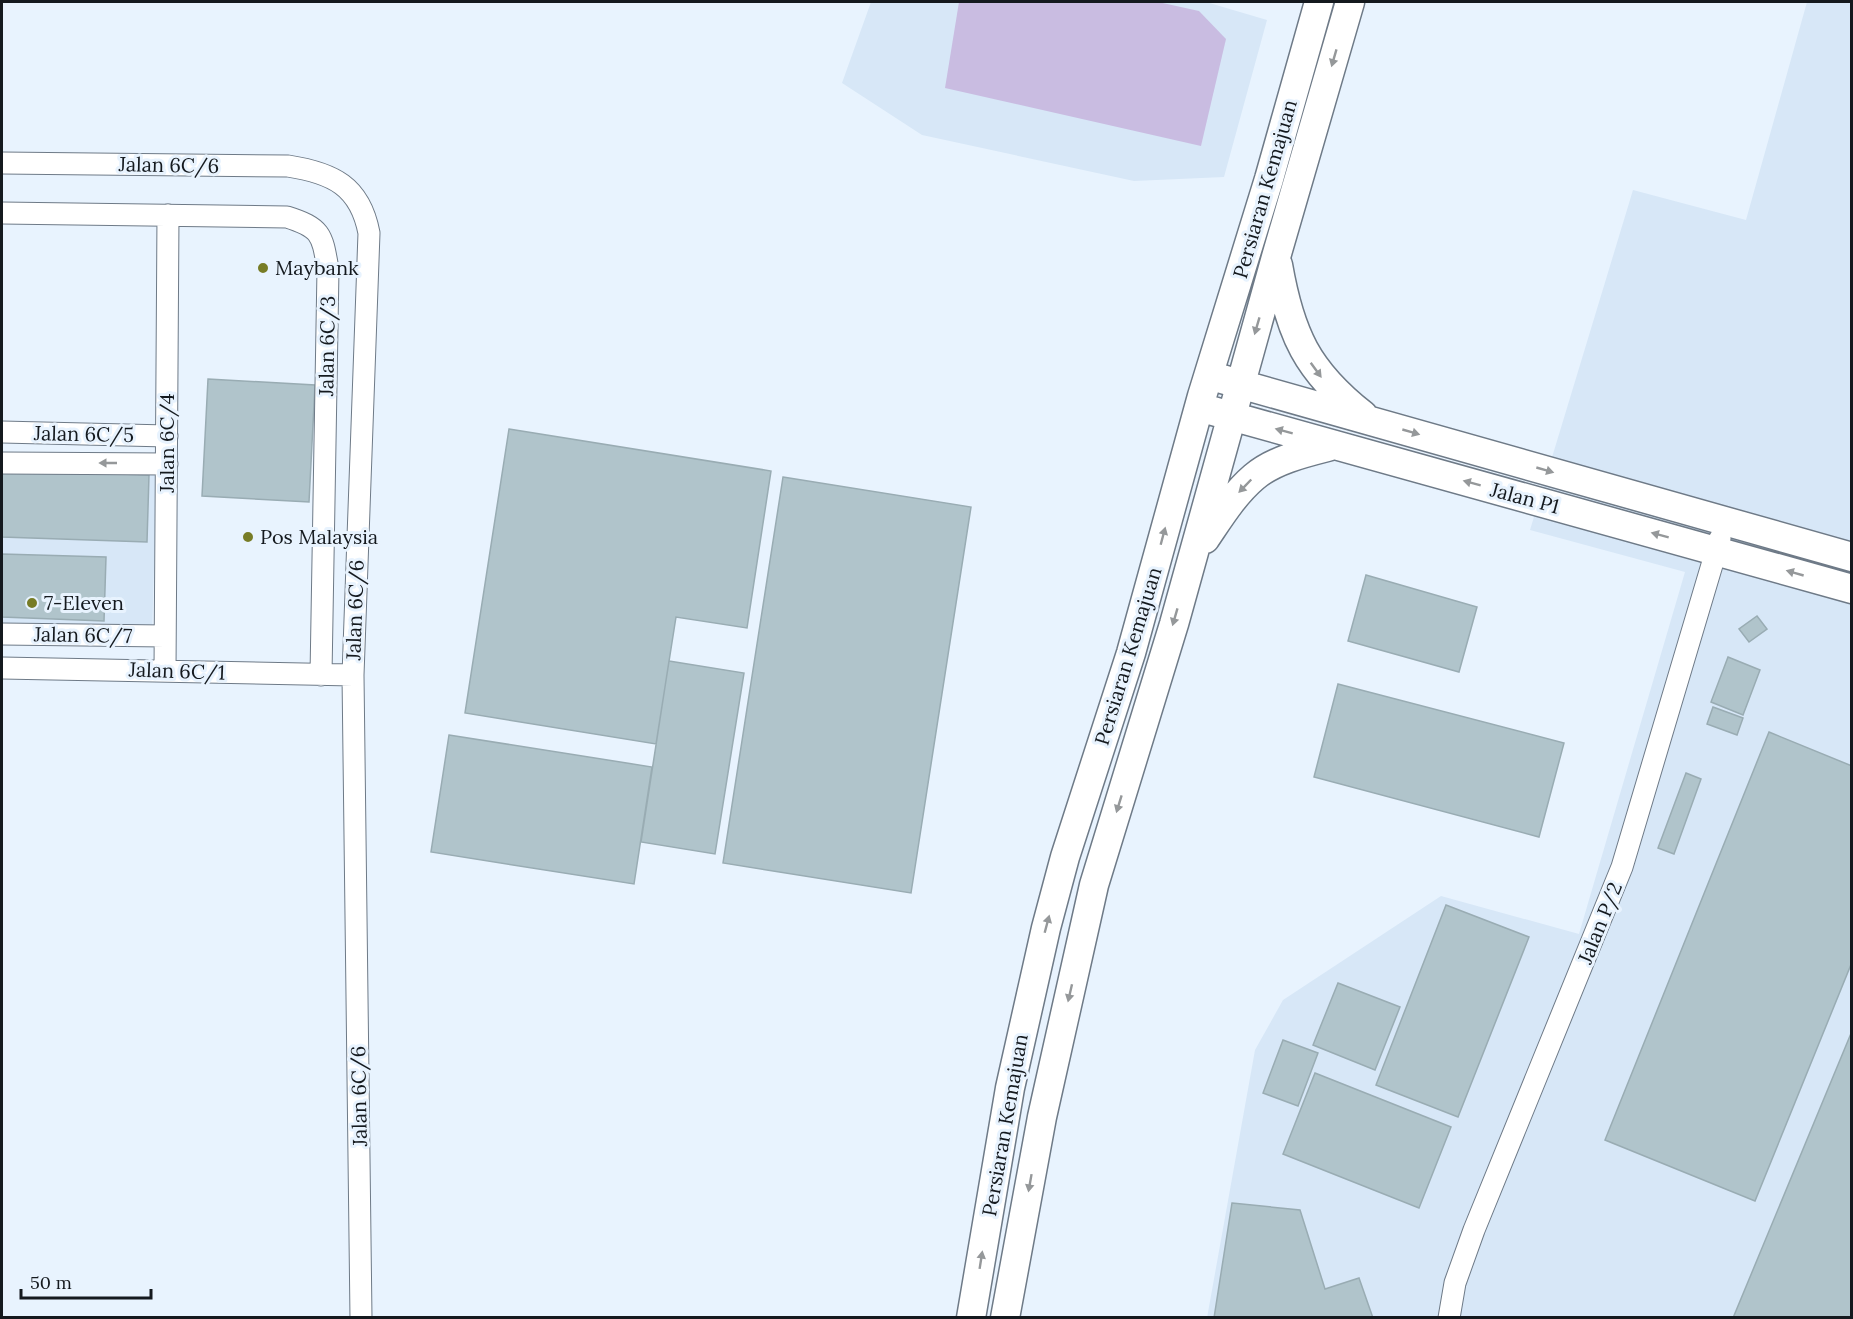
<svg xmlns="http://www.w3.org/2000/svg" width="1853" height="1319" font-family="Lora,serif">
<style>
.built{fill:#d7e7f7}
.green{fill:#c9bce1}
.building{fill:#b0c4cb;stroke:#99acb3;stroke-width:1.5}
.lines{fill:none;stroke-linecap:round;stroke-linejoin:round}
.minor-casing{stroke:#6e7a87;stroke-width:23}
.secondary-casing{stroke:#6e7a87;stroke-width:31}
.minor{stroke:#fff;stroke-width:21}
.secondary{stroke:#fff;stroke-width:28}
.oneway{fill:#95989a}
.poi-dot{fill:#777c26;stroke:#e8f3fe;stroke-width:2}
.labels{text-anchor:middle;stroke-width:6;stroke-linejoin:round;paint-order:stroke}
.street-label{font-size:20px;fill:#14191e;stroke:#e8f3fe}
.poi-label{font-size:20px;fill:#14191e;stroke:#e8f3fe;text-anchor:start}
</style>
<rect width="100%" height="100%" fill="#e8f3fe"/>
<!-- built -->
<path class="built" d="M 871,2 L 1206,2 L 1267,20 L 1224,177 L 1134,181 L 922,135 L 842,83 Z
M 1807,2 L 1851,2 L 1851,1317 L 1207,1318 L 1255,1050 L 1283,1000 L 1441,896 L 1579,934 L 1685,572 L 1530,530 L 1633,190 L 1746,220 Z
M 2,454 L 157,459 L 152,638 L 2,633 Z"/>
<!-- green -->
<path class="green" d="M 959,2 L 1158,2 L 1199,11 L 1226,39 L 1201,146 L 945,88 Z"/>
<!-- building -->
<path class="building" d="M 208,379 L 315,385 L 309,502 L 202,496 Z
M 509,429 L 771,471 L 747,628 L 676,617 L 656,744 L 465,713 Z
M 2,470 L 149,475 L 147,542 L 2,537 Z
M 783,477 L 971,507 L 911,893 L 723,863 Z
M 2,554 L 106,557 L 104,621 L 2,617 Z
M 1366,575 L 1477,607 L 1459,672 L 1348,641 Z
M 1757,616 L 1767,629 L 1749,642 L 1739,629 Z
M 1728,657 L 1760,670 L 1743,715 L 1711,702 Z
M 669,661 L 744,673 L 715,854 L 641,842 Z
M 1338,684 L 1564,743 L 1539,837 L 1314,777 Z
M 1713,707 L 1743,718 L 1737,735 L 1707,724 Z
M 1769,732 L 1852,766 L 1852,962 L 1755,1201 L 1605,1140 Z
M 449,735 L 652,767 L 634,884 L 431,852 Z
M 1686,773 L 1701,779 L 1674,854 L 1658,848 Z
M 1446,905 L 1529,937 L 1458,1117 L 1376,1085 Z
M 1338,983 L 1400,1007 L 1375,1070 L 1313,1045 Z
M 1852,1031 L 1852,1318 L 1733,1318 Z
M 1283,1040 L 1318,1053 L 1298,1106 L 1263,1093 Z
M 1315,1073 L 1451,1127 L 1419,1208 L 1283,1154 Z
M 1232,1203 L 1300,1210 L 1325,1289 L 1359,1278 L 1373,1318 L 1214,1318 Z"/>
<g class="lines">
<!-- minor casing -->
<g class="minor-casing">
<path id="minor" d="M 2,163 L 288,166 C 333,173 360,186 369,233 L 353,675 L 361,1318
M 2,213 L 287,217 C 322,228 322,235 328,269 L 321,675
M 2,432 L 167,436
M 2,463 L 167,464
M 2,634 L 165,636
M 2,668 L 353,675
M 165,671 L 168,215
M 1449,1318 L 1455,1283 L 1474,1230 L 1622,867 L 1720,538"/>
</g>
<!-- secondary casing -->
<g class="secondary-casing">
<path id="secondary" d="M 1278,265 C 1290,334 1307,371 1363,415
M 1222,379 L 1852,557
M 1213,411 L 1852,589
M 1205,539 C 1220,517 1234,494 1254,477 C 1275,459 1308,452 1335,445
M 971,1318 L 1010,1088 L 1046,928 L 1065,857 L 1131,653 L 1202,396 L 1269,179 L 1319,2
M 1005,1318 L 1042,1117 L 1094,885 L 1174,624 L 1276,257 L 1350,2"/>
</g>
<!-- minor -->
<use href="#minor" class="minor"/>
<!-- secondary -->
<use href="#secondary" class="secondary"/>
</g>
<!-- one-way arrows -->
<defs><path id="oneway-solid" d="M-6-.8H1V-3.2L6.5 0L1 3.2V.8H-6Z" transform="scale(1.5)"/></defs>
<g class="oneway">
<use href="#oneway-solid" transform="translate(1334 58) rotate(106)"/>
<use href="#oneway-solid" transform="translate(1257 326) rotate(106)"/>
<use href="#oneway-solid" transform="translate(1316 370) rotate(54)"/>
<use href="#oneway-solid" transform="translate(1284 431) rotate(-165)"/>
<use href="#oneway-solid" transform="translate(1411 432) rotate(16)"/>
<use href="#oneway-solid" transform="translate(108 463) rotate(-180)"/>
<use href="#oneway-solid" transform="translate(1545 470) rotate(16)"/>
<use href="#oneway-solid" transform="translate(1472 483) rotate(-165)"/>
<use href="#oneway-solid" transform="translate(1245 486) rotate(134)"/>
<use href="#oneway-solid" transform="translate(1660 535) rotate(-165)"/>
<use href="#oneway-solid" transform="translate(1163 536) rotate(-75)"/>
<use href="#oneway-solid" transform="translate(1795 573) rotate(-164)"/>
<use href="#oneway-solid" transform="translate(1175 617) rotate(106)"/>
<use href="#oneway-solid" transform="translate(1119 804) rotate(107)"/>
<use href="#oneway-solid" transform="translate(1047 924) rotate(-75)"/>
<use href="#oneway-solid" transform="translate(1070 993) rotate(103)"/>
<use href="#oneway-solid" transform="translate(1030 1183) rotate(100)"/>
<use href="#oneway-solid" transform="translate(981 1260) rotate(-81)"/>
</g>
<!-- markers -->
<g class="poi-dot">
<circle cx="263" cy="268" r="6"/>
<circle cx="248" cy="537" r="6"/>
<circle cx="32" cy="603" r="6"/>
</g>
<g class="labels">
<!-- street labels -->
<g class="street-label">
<text transform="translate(169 165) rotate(1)" y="7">Jalan 6C/6</text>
<text transform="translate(1265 189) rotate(-74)" y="7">Persiaran Kemajuan</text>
<text transform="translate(327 346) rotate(-89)" y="7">Jalan 6C/3</text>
<text transform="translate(84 434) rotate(1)" y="7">Jalan 6C/5</text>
<text transform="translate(167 443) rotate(-90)" y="7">Jalan 6C/4</text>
<text transform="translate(1525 498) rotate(15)" y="7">Jalan P1</text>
<text transform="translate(355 610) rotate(-88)" y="7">Jalan 6C/6</text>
<text transform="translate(83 635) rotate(1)" y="7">Jalan 6C/7</text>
<text transform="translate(1128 656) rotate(-73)" y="7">Persiaran Kemajuan</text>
<text transform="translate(177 671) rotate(2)" y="7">Jalan 6C/1</text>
<text transform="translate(1600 923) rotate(-68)" y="7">Jalan P/2</text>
<text transform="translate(359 1096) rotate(-91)" y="7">Jalan 6C/6</text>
<text transform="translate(1005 1125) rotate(-80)" y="7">Persiaran Kemajuan</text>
</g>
<!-- poi labels -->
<g class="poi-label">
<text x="275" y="275">Maybank</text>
<text x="260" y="544">Pos Malaysia</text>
<text x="44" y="610">7-Eleven</text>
</g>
</g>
<!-- border -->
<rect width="1853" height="1319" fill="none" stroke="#14191e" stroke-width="6"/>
<!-- scale -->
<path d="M21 1289v9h130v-9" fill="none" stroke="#14191e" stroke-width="3"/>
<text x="30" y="1289" font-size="18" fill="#14191e" stroke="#e8f3fe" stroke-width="4.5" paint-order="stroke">50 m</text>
</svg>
